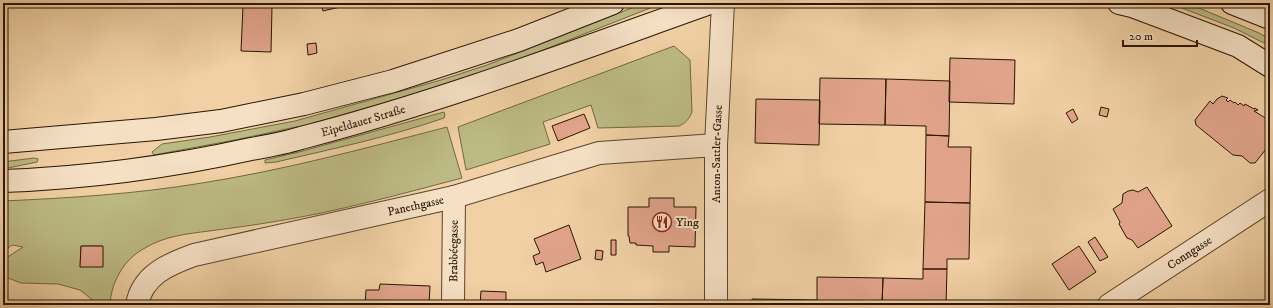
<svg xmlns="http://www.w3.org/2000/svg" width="1273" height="308" font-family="'IM FELL DW Pica',serif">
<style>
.green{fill:#bcba84;stroke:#726844;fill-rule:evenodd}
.building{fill:#e1a48b;stroke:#291503}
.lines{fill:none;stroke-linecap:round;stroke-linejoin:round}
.street-casing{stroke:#5b442b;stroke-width:24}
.secondary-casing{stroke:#291503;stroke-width:24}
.street{stroke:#f5e0c4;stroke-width:22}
.secondary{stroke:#f5e0c4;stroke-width:22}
.labels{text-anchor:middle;stroke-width:4;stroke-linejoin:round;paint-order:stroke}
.street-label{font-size:12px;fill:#291503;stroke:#f5e0c4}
.poi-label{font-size:12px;fill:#291503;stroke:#f5e0c4;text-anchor:start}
</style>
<rect width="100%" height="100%" fill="#f0d0a4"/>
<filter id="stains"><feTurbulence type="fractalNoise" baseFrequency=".005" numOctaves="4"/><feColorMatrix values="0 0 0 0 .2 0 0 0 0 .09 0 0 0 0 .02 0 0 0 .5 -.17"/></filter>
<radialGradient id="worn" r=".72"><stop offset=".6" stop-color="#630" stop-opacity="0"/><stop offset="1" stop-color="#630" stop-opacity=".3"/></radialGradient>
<!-- green -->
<path class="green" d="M 644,3 L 663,3 L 523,58 L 433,89 L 310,124 L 235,140 L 154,155 L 152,152 L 162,144 L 210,137 L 295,121 L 441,80 L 487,65 Z
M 1169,3 L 1187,3 L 1259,33 L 1270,39 L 1270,46 L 1234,28 Z
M 674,46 L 690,60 L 692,112 C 689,119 686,123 679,126 L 598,128 L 591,105 L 543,122 L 550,144 L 466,170 L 458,127 Z
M 444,112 L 445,115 L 444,118 C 389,137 332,149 276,162 L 265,163 L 265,160 L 299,152 Z
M 447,127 L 462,178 C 401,194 340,211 278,221 C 255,225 232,228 209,231 C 186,234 165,236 145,248 C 124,259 111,282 110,305 L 99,305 L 80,290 L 58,284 L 21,283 L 3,276 L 3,260 L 23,247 L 12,245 L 3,252 L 3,201 C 69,198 136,194 202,183 C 285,170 366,148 447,127 ZM 81,246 L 102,246 L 80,267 Z
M 34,158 L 38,159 L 37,162 L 3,169 L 3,162 Z"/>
<!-- building -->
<path class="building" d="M 321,3 L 357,3 L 323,11 Z
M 243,6 L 272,6 L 271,52 L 241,51 Z
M 316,43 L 317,53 L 308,55 L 307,44 Z
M 950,58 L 1015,60 L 1014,104 L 949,102 Z
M 820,78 L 886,79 L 885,125 L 819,124 Z
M 886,79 L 950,81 L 949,136 L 926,135 L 926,126 L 885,125 Z
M 1222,96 L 1228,98 L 1226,100 L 1228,102 L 1230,100 L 1234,103 L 1235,102 L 1238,105 L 1240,103 L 1244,106 L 1245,104 L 1254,109 L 1255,108 L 1258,110 L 1254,111 L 1267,119 L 1267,124 L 1265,127 L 1270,131 L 1270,144 L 1255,163 L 1250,163 L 1242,156 L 1233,155 L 1196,125 L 1195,120 L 1210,101 L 1213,104 L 1217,99 Z
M 756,99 L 820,100 L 819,145 L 755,143 Z
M 1101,107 L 1109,109 L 1107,117 L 1099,115 Z
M 1073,109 L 1078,119 L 1072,123 L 1066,113 Z
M 584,114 L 590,128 L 558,141 L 552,126 Z
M 926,135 L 949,136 L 948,147 L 971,147 L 970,203 L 925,202 Z
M 1147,187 L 1172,226 L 1138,248 L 1132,240 L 1127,238 L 1119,224 L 1120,222 L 1113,209 L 1122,203 L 1123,194 L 1128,191 L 1133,190 L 1138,192 Z
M 649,198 L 674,198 L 674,207 L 696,207 L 695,247 L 669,246 L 669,252 L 653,252 L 653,246 L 636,245 L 636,243 L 630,243 L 629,236 L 628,236 L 628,207 L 649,207 Z
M 925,202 L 970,203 L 969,259 L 947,259 L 947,269 L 923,269 Z
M 569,225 L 581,259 L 546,272 L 543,262 L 536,265 L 533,256 L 540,253 L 534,239 Z
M 1095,237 L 1108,257 L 1100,261 L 1088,242 Z
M 611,240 L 616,240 L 616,255 L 611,255 Z
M 81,246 L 103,246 L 103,267 L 80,267 Z
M 1079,246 L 1096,272 L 1069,290 L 1052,264 Z
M 596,250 L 603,251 L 602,260 L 595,259 Z
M 923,269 L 947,269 L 946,305 L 882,305 L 883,278 L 923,279 Z
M 817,277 L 883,278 L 882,305 L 817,305 Z
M 380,284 L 430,286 L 429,305 L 365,305 L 366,290 L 379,290 Z
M 481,291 L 506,292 L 506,301 L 519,302 L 519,305 L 480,305 Z
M 752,299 L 817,300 L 817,305 L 752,305 Z
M 946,302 L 1011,303 L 1011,305 L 946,305 Z"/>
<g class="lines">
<!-- street casing -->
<g class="street-casing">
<g id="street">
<path id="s1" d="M 137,305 C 142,275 169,264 194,255 L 454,197 L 599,153 L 716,145"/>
<path id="s2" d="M 453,305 L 454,197"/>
<path id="s3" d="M 716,305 L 716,145 L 723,3"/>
<path id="s4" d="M 1109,305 L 1270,200"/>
</g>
</g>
<!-- secondary casing -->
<g class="secondary-casing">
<g id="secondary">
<path d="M 1119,3 L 1132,6 L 1238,46 L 1270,66"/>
<path d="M 1232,3 L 1270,18"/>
<path d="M 3,142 L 156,129 L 221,121 L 304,104 L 393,81 L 519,40 L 613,3"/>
<path id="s5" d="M 3,181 C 86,178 170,167 251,149 C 268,146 285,143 301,138 C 440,102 575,51 710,3"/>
</g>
</g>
<!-- street -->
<use href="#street" class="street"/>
<!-- secondary -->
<use href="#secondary" class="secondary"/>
</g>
<!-- icons -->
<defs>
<g id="restaurant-ring" transform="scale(1)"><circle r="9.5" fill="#f5e0c4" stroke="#8f2418" stroke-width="1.5"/><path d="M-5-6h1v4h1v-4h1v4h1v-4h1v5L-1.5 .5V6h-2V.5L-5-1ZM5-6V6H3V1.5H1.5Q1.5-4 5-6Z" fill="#8f2418"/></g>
</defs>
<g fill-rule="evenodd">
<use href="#restaurant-ring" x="662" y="222"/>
</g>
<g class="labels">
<!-- street labels -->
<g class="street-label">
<text dy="4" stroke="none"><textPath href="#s5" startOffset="366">Eipeldauer Straße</textPath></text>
<text dy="4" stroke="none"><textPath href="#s3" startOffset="151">Anton-Sattler-Gasse</textPath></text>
<text dy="4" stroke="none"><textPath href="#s1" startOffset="307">Panethgasse</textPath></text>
<text dy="4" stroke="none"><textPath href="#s2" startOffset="54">Brabbéegasse</textPath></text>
<text dy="4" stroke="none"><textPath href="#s4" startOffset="96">Conngasse</textPath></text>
</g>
<!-- poi labels -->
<g class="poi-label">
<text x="676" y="226">Ying</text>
</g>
</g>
<!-- margin -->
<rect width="1273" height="308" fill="none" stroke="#f0d0a4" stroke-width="16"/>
<rect x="4" y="4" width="1265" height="300" fill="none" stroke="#291503" stroke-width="2"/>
<rect x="8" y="8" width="1257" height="292" fill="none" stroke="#291503"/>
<!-- scale -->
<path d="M1123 40v6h74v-6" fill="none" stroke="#291503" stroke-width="2"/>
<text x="1129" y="40" font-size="12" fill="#291503" stroke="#f5e0c4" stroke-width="3" paint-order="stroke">20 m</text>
<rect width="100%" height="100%" filter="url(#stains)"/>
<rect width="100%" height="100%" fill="url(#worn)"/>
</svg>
